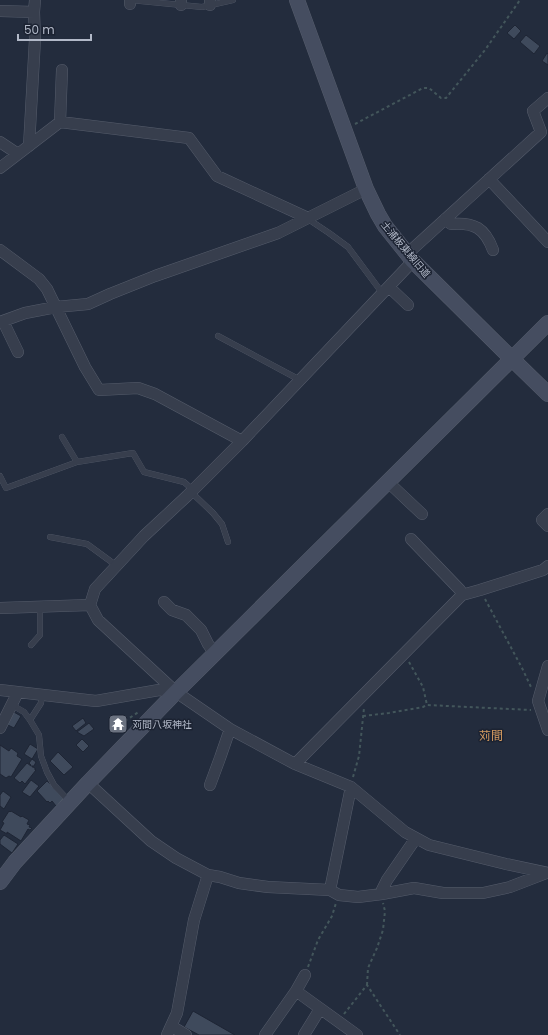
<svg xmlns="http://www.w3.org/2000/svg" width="548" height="1035" font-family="Poppins,'Noto Sans JP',sans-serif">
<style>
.building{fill:#3f4a5c;stroke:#1e2534}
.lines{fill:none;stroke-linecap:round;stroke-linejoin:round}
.lane-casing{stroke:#555c6b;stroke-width:6}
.street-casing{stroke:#555c6b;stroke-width:12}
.secondary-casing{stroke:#555c6b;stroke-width:16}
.path{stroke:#43565b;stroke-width:2;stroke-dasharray:3 3;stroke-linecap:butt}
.lane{stroke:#373e4d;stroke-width:5.5}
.street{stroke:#373e4d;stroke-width:11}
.secondary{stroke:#454d60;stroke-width:15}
.labels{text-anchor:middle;stroke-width:3;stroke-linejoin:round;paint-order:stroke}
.street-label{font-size:10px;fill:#b2b9c8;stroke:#1c2332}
.poi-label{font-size:10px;fill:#b2b9c8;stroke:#1c2332;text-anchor:start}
.quarter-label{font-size:12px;fill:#d69c60;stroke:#1c2332}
</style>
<rect width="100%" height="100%" fill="#232c3d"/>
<!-- building -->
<path class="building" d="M 515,25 L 521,31 L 514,39 L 507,33 Z
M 526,35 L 540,46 L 534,54 L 520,42 Z
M 547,53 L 548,54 L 548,65 L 542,61 Z
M 12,711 L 21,716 L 14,728 L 6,724 Z
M 117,717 L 120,720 L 122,719 L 125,723 L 122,725 L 124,728 L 117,732 L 110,721 Z
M 83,718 L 86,723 L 76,731 L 72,726 Z
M 89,723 L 94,729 L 84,736 L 77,732 Z
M 82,739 L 89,746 L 83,752 L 76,745 Z
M 30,744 L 38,749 L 32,759 L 24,754 Z
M 0,745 L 9,751 L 11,748 L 18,753 L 17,756 L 22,759 L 11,777 L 9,776 L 6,778 L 0,774 Z
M 58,752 L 73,767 L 64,775 L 50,761 Z
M 32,759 L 36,762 L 34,766 L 32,766 L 32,767 L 33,767 L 35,768 L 35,770 L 36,770 L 25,784 L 22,781 L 20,783 L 14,778 L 27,763 L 31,766 L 31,765 L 29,763 Z
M 31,780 L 39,786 L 30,797 L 22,792 Z
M 47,781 L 54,787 L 53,788 L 64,799 L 56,806 L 52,801 L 50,803 L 48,801 L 47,802 L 37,791 Z
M 3,791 L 11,797 L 4,809 L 0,806 L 0,795 Z
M 9,811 L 10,812 L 11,811 L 21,817 L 22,816 L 29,820 L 27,824 L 30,825 L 29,827 L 32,828 L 30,830 L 28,829 L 21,841 L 7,832 L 7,834 L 0,830 L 4,823 L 2,822 Z
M 4,835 L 18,844 L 12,853 L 0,844 L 0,840 Z
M 193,1011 L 235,1035 L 199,1035 L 184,1027 Z"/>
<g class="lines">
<!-- lane casing -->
<g class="lane-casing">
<path id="lane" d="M 130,0 L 202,7 L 233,0
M 308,219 L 329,233 L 348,247 L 383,294
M 218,336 L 300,380
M 62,437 L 77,462 L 133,453 L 144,472 L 184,482 L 193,490
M 0,476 L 6,488 L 77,462
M 191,492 L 213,513 L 222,524 L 228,542
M 50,537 L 87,544 L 117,566
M 31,645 L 40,635 L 40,607
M 12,705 L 24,712 L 30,720 L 39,735 L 41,756 L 47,772 L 54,785 L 70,802
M 30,720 L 41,703 L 42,695"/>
</g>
<!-- street casing -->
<g class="street-casing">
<path id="street" d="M 130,0 L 130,4
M 181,5 L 181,0
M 210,5 L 210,0
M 0,11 L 34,12 L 35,0
M 60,122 L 62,70
M 0,142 L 18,154
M 29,146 L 35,39 L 34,12
M 0,168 L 60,122 L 189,138 L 217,176 L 308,218
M 489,179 L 548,242
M 445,219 L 451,224 C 474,222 485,228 493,250
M 0,250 L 39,279 L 47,289 L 85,367 L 99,390 L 138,388 L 155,394 L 242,441
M 407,254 L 541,132 L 533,111 L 548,98
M 389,287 L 408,305
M 3,321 L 18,352
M 0,322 L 25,313 L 56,307 L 88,304 L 110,294 L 155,276 L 278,233 L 366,189
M 388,482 L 422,514
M 548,514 L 542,520 L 548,526
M 411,539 L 460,590 L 462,595
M 164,602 L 172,610 L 186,615 L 201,630 L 208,644 L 215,654
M 90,605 L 95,589 L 144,536 L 187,496 L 242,441 L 413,261
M 0,608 L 90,605 L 98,620 L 176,692 L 230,729 L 295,764 L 351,787 L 405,832 L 429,845 L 506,864 L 548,873
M 548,666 L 538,701 L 548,730
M 0,690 L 96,701 L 159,690 L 176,692
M 0,728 L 18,692
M 295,764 L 462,595 L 480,590 L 543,570 L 548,566
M 88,783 L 151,841 L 176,858 L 208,875 L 220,877 L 239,883 L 268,887 L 330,890 L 339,895 L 358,897 L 382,894 L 414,888 L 443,893 L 483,893 L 510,887 L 546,873
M 210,785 L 220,758 L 230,729
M 330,890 L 351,787
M 382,894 L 382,890 L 387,880 L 416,838
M 296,991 L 305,975
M 171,1026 L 177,1013 L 194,920 L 208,875
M 167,1035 L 171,1026 L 186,1035
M 265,1035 L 296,991 L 357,1035
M 304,1035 L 320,1009"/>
</g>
<!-- secondary casing -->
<g class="secondary-casing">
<path id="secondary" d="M 297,0 L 366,189 L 378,214 L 385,226 L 413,261 L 512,359 L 548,394
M 0,882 L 15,862 L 88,783 L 176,692 L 548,323"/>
</g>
<!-- path -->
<path class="path" d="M 355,124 L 423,88 L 429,88 L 441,98 L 446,98 L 485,50 L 520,0
M 485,599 L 522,668 L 531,687
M 409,662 L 423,687 L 427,705
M 363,716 L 389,713 L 423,707 L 427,705 L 531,710
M 125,721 L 140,711
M 353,777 L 359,756 L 364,708
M 308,967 L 318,940 L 332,916 L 336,903
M 367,985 L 368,968 L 377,948 L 383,930 L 385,911 L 383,903
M 344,1014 L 367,985 L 400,1035"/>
<!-- lane -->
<use href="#lane" class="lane"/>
<!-- street -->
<use href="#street" class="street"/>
<!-- secondary -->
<use href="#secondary" class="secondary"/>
</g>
<!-- icons -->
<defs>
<g id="temple-square" transform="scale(1)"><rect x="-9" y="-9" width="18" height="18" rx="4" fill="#6b7280" stroke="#1c2332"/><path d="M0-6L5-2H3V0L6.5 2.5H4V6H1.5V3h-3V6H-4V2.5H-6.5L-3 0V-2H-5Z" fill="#fff"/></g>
</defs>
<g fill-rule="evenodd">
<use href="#temple-square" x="118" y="724"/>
</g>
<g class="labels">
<!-- street labels -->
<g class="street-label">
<text transform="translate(406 249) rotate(50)" y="4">土浦板東線旧道</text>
</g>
<!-- poi labels -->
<g class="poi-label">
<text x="132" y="728">苅間八坂神社</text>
</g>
<!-- quarter labels -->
<g class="quarter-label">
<text x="491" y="740">苅間</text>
</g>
</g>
<!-- scale -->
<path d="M18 34v6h73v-6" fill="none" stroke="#b2b9c8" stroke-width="2"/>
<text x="24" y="34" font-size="12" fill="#b2b9c8" stroke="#1c2332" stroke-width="3" paint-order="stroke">50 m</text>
</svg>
